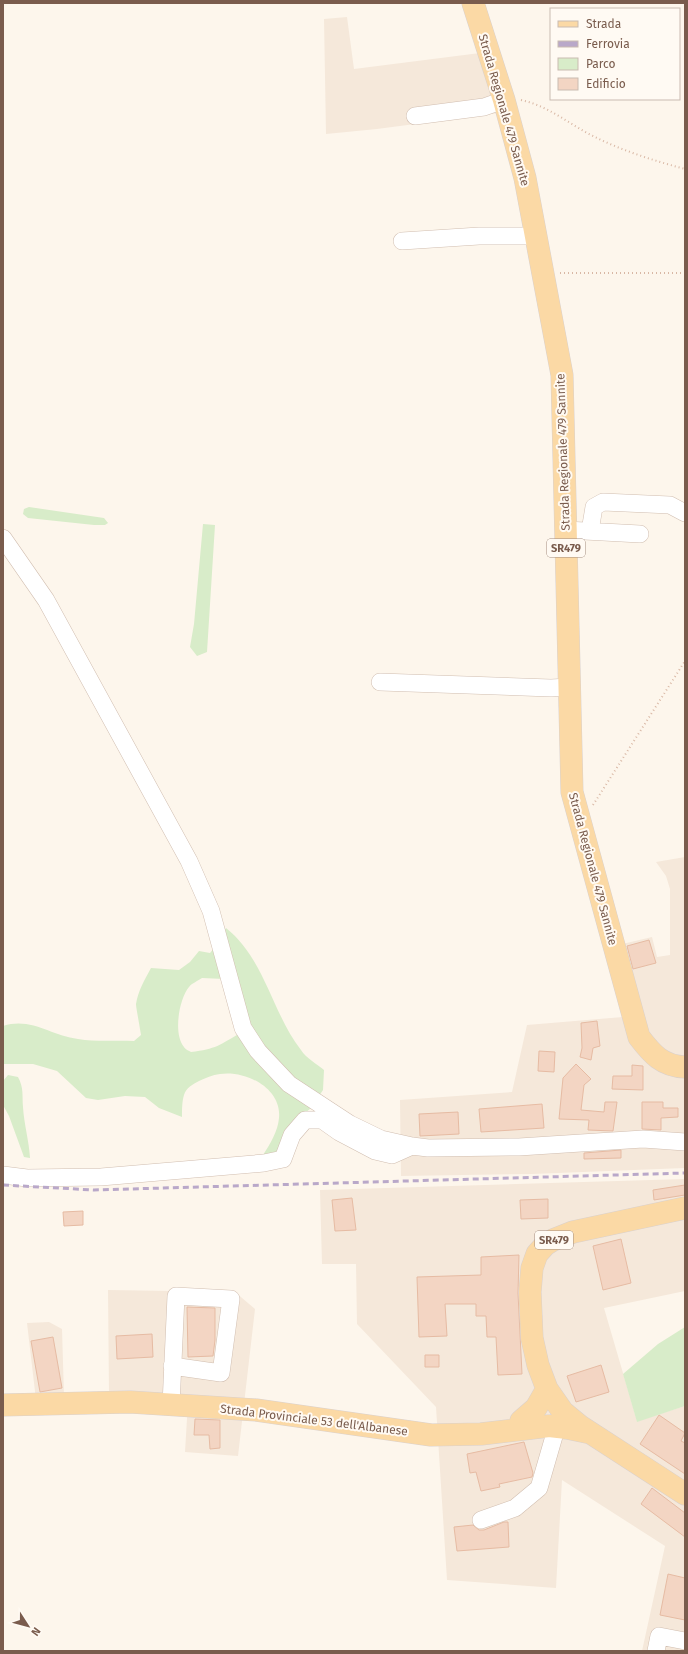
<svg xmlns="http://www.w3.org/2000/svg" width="688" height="1654" font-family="'Fira Sans',sans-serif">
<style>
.residential{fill:#f5e8da}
.green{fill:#d8ecc9;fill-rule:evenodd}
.building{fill:#f3d5c3;stroke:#e6bba3}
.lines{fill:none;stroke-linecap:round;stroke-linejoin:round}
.minor-casing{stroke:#d1beb0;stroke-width:18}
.major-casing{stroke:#dad1cd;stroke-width:23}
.path{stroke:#d9b8a5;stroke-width:2;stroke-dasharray:1 3;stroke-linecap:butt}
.minor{stroke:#fff;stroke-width:17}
.major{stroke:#fbd9a5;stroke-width:22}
.rail{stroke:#b9a8c9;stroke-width:3;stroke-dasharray:6 4;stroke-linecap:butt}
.labels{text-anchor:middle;stroke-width:4;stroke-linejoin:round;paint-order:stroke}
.shield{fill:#fffaf3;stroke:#a28b7f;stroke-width:1}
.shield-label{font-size:11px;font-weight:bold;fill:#7a5c4d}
.street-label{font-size:12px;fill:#7a5c4d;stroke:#fffaf3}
</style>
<rect width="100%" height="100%" fill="#fdf6ec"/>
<!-- residential -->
<path class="residential" d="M 347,17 L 354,69 L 480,53 L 499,113 L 377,129 L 326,134 L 324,19 Z
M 685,857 L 685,1168 L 532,1174 L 401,1176 L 400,1100 L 512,1092 L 527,1025 L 623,1017 L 618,945 L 652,937 L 657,957 L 670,955 L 670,889 L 666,876 L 656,862 Z
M 685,1179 L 685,1291 L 604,1308 L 637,1421 L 685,1406 L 685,1651 L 642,1651 L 665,1546 L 562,1480 L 556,1588 L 447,1580 L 436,1407 L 357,1324 L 356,1264 L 322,1264 L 320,1190 Z
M 108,1290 L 235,1292 L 255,1309 L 238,1456 L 185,1452 L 188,1402 L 36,1400 L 27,1323 L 49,1322 L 62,1329 L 64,1396 L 109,1394 Z"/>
<!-- green -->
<path class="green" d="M 29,507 L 104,518 L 108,523 L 105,525 L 94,525 L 28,518 L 23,514 L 24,509 Z
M 203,524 L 215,525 L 207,652 L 197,656 L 190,647 L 194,624 Z
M 226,928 C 265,959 272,1013 301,1050 C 306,1058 317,1064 324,1070 L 323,1090 L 311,1108 L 298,1119 L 277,1152 L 263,1155 C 270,1144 278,1131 279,1118 C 282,1088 245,1070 220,1074 C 212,1075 206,1078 199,1081 C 193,1084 186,1088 184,1095 C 182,1101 182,1110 182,1117 L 159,1108 L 145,1097 L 125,1096 L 98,1100 L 86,1098 L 57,1071 L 33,1064 L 3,1064 L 3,1026 C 32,1017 51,1036 78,1039 C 96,1042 116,1040 134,1041 L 141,1035 C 140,1028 136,1007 136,1004 C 138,991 145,979 151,968 L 179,970 L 190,962 L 199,951 L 210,953 L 216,946 ZM 202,978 L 224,979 L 240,1033 C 220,1045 216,1049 191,1052 C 189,1051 185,1049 184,1047 C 173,1034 179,999 189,987 C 192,983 198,981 202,978 Z
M 8,1075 L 18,1077 C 24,1088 22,1095 23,1107 C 24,1124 29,1141 30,1158 L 24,1157 L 9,1116 L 3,1105 L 3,1081 Z
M 685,1327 L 685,1406 L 637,1422 L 623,1374 L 658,1344 Z"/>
<!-- building -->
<path class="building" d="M 649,940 L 656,963 L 633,969 L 627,946 Z
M 597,1021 L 600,1046 L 593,1048 L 591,1060 L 580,1057 L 582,1048 L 581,1023 Z
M 539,1051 L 555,1052 L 554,1072 L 538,1071 Z
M 576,1064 L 591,1079 L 584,1085 L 581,1110 L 604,1112 L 605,1102 L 617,1102 L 613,1131 L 588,1130 L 589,1120 L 559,1119 L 563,1078 Z
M 632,1065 L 643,1066 L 643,1090 L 612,1089 L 613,1076 L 632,1076 Z
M 642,1102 L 663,1102 L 663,1108 L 678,1108 L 678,1117 L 661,1118 L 661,1130 L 642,1129 Z
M 542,1104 L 544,1128 L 481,1132 L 479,1109 Z
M 458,1112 L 459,1134 L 420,1136 L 419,1114 Z
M 621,1150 L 621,1158 L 584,1159 L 584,1153 Z
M 685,1185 L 685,1195 L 654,1200 L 653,1190 Z
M 352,1198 L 356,1230 L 335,1231 L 332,1200 Z
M 548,1199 L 548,1218 L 521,1219 L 520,1200 Z
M 83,1211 L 83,1225 L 64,1226 L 63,1212 Z
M 621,1239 L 631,1283 L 603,1290 L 593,1246 Z
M 519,1255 L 518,1293 L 522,1374 L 498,1375 L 496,1337 L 487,1337 L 486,1316 L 476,1316 L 476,1304 L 445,1304 L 447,1336 L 419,1337 L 417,1277 L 481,1275 L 481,1257 Z
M 187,1307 L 215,1308 L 215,1340 L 213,1356 L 188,1357 Z
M 152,1334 L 153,1357 L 117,1359 L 116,1336 Z
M 53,1337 L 62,1388 L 40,1392 L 31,1341 Z
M 425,1355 L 439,1355 L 439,1367 L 425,1367 Z
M 601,1365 L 609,1392 L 576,1402 L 567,1376 Z
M 659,1415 L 685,1433 L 681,1441 L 685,1443 L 685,1474 L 640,1444 Z
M 195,1419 L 220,1420 L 220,1448 L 210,1449 L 209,1435 L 194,1435 Z
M 524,1442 L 533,1473 L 532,1477 L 499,1484 L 500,1487 L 481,1491 L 476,1472 L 470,1473 L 467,1454 Z
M 652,1488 L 685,1513 L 685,1537 L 641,1504 Z
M 504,1522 L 508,1522 L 509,1547 L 457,1551 L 454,1527 L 473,1525 L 479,1530 L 484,1530 Z
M 668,1574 L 685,1578 L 685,1620 L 660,1615 Z"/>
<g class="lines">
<!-- minor casing -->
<g class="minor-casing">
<path id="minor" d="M 415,116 L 484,107 L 504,100
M 402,241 L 479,236 L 536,236
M 566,530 L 640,534
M 590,531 L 594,507 L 603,502 L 670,505 L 685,513
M 3,538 L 46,600 L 189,861 L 211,911 L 243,1028 L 258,1051 L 289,1084 L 350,1124 L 381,1139 L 412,1146 L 428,1148 L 519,1147 L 643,1139 L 685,1142
M 380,682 L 551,688 L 569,687
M 3,1175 L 27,1178 L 101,1177 L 264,1163 L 283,1159 L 292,1135 L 305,1120 L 322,1120 L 339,1132 L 375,1151 L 392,1155 L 412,1146
M 171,1405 L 176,1296 L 231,1299 L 221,1373 L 172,1366
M 481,1520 L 515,1508 L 539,1488 L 557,1426
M 656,1651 L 659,1636 L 685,1641"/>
</g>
<!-- major casing -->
<g class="major-casing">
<path id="major" d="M 473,3 L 504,100 L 525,178 L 562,375 L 572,792 L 639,1037 C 652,1054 662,1066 685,1067
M 685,1208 L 573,1232 L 553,1240 L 545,1245 L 537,1254 L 532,1268 L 530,1292 L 532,1338 L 538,1365 L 547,1389 L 563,1412 L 580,1426 L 685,1494
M 3,1405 L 130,1402 L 256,1410 L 431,1435 L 481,1434 L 549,1426 L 567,1428 L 591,1433
M 521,1421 L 536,1408 L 547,1389"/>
</g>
<!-- path -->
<path class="path" d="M 521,100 C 549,106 570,125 595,137 C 623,151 655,161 685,169
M 560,273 L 685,273
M 593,805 L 685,661"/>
<!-- minor -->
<use href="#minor" class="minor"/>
<!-- major -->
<use href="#major" class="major"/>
<!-- rail -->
<path class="rail" d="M 3,1185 L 94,1190 L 685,1173"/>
</g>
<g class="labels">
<!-- shield labels -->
<g class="shield">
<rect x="547" y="539" width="38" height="18" rx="3"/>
<rect x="535" y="1231" width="38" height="18" rx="3"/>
</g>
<g class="shield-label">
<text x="566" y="552">SR479</text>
<text x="554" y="1244">SR479</text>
</g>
<!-- street labels -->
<g class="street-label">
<text transform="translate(504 110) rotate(74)" y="4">Strada Regionale 479 Sannite</text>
<text transform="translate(563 452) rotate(-92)" y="4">Strada Regionale 479 Sannite</text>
<text transform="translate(593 869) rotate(75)" y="4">Strada Regionale 479 Sannite</text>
<text transform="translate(314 1420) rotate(7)" y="4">Strada Provinciale 53 dell'Albanese</text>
</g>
</g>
<!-- border -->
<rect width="688" height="1654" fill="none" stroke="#7a5c4d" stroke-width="8"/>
<!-- legend -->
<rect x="550" y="8" width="130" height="92" fill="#fffaf3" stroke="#cabbb1"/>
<rect x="558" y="21" width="20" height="6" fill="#fbd9a5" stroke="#cabbb1"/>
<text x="586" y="28" font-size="12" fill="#7a5c4d">Strada</text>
<rect x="558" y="41" width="20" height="6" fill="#b9a8c9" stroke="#cabbb1"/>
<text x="586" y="48" font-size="12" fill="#7a5c4d">Ferrovia</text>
<rect x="558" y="58" width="20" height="12" fill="#d8ecc9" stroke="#cabbb1"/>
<text x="586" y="68" font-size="12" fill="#7a5c4d">Parco</text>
<rect x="558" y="78" width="20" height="12" fill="#f3d5c3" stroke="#cabbb1"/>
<text x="586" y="88" font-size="12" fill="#7a5c4d">Edificio</text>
<!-- north arrow -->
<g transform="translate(28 1626) rotate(126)" stroke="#fffaf3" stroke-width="3" paint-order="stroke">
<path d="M0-3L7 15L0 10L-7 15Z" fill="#7a5c4d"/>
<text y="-6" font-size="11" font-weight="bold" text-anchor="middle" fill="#7a5c4d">N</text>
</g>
</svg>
